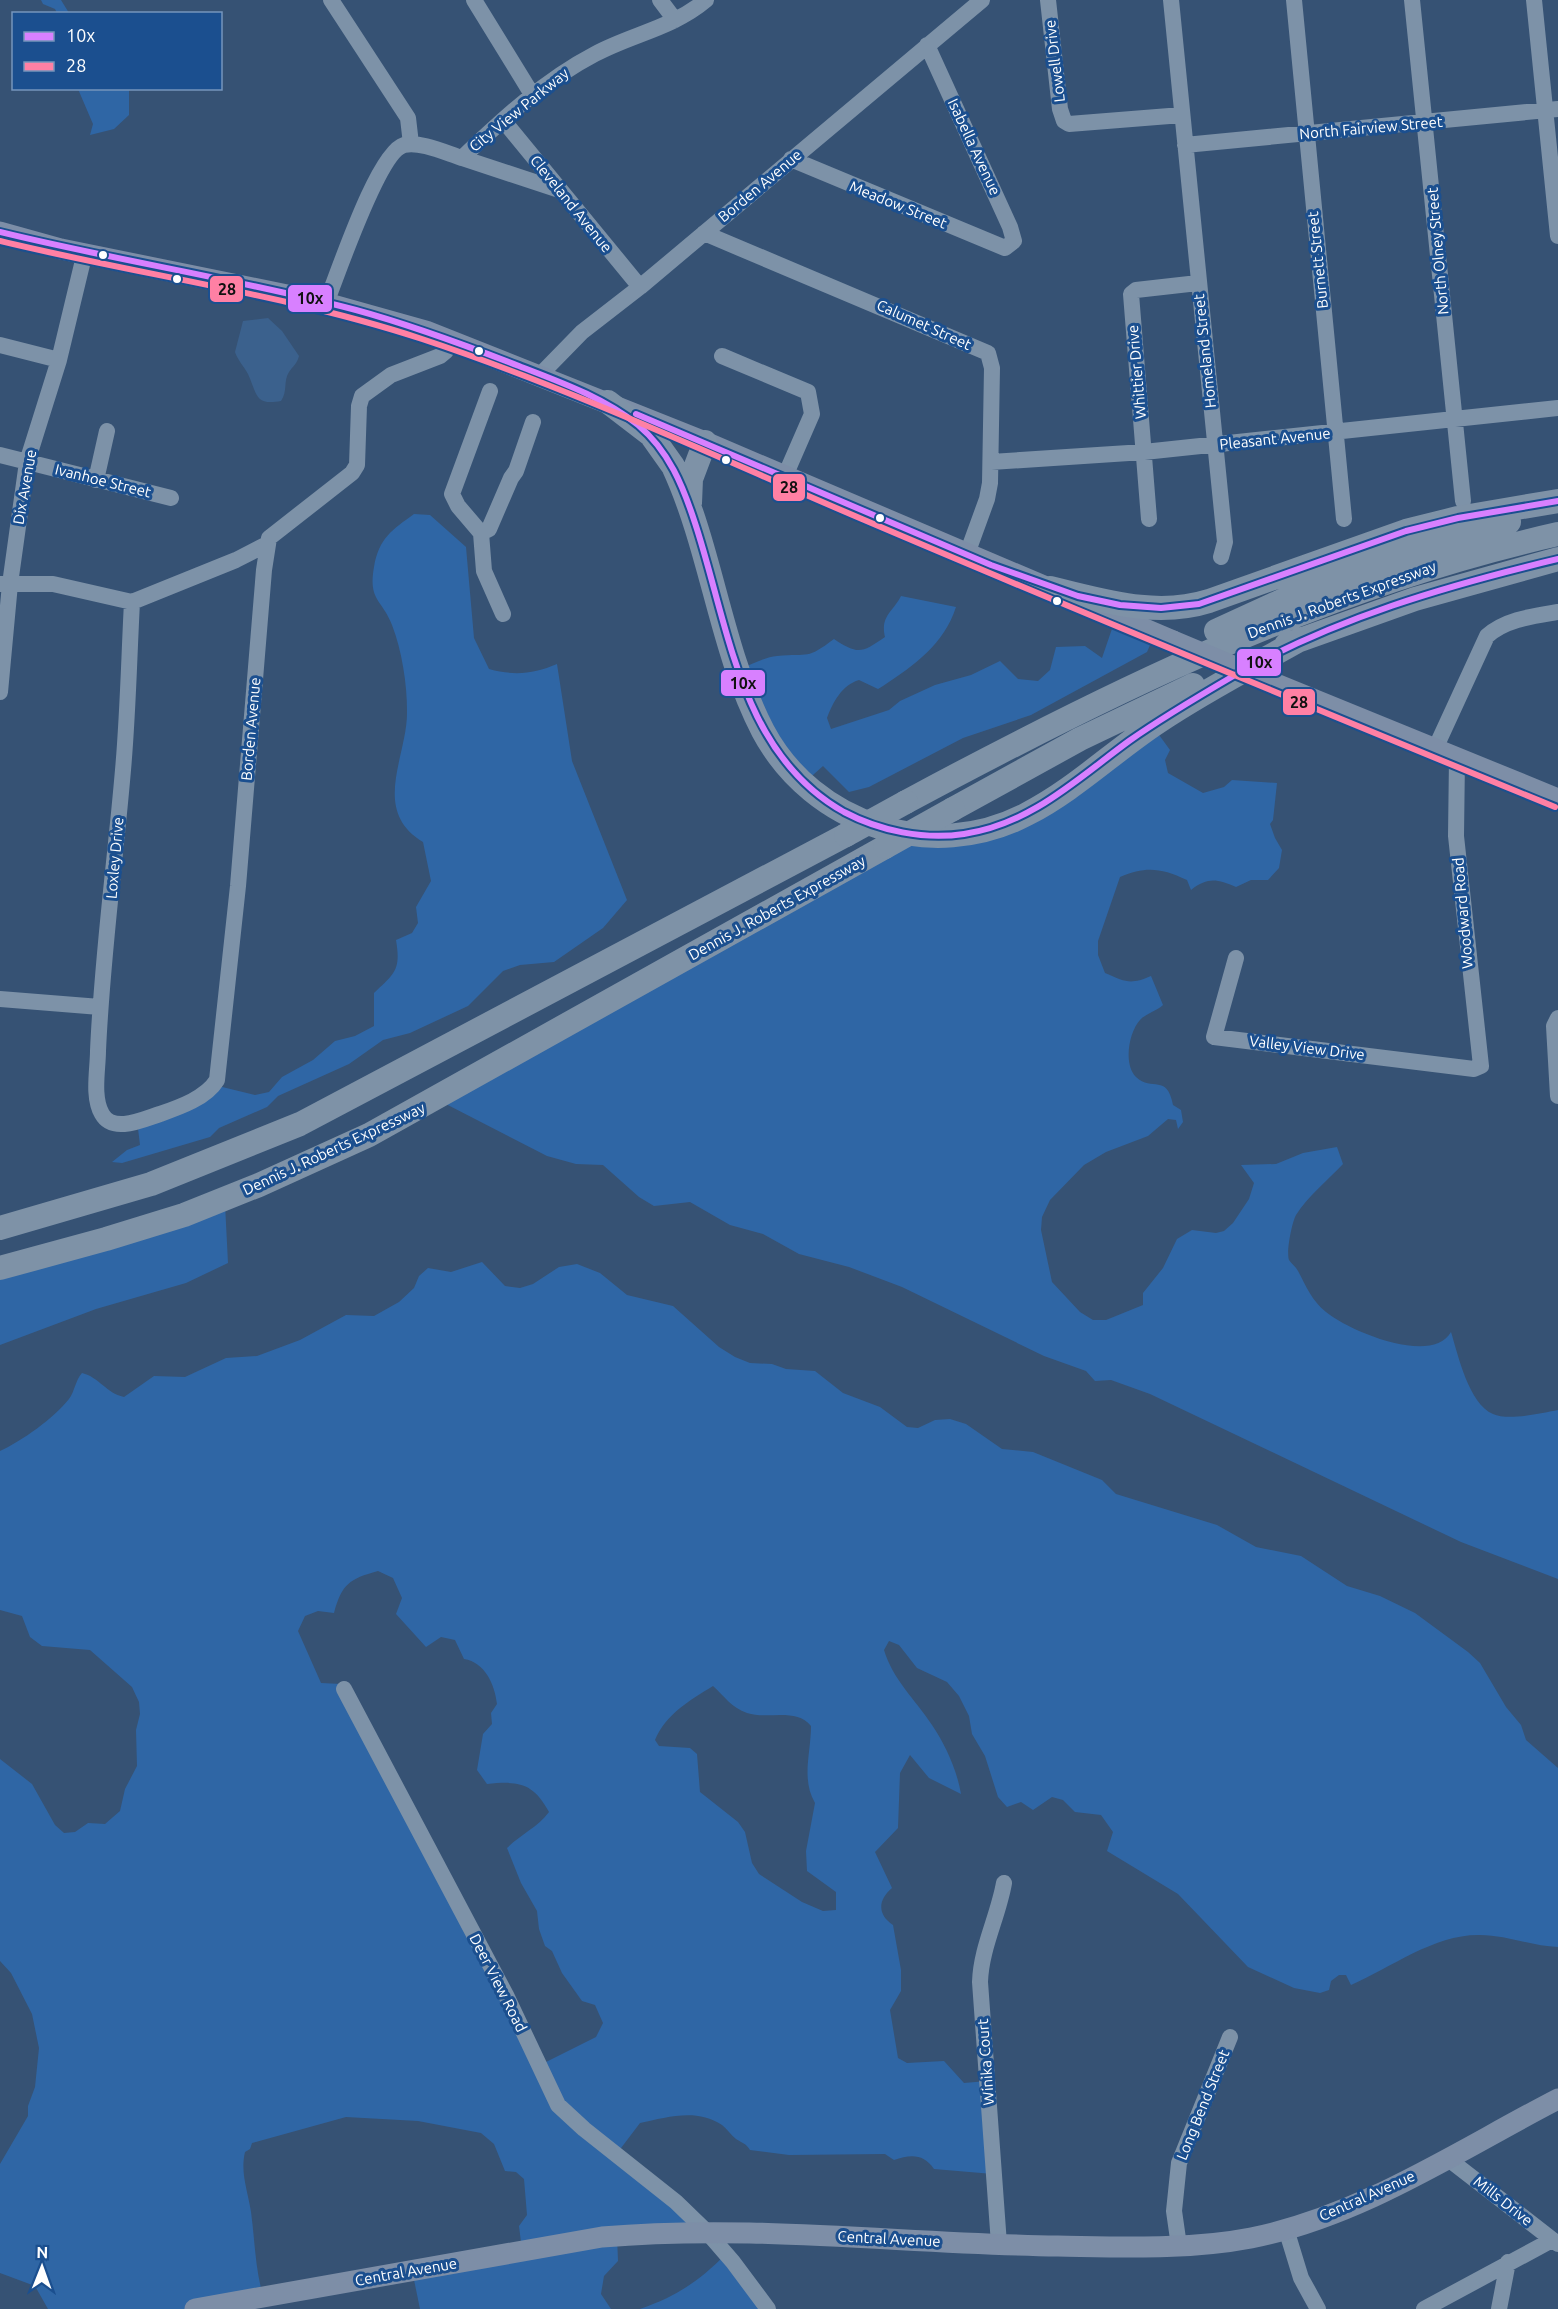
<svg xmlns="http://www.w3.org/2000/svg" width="1558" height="2309" font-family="Ubuntu,sans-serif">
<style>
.green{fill:#2f66a5;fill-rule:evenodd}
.water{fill:#3b618d}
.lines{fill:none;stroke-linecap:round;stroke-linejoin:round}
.minor{stroke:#7d92a8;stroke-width:16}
.major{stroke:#7d8ea7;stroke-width:21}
.highway{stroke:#7e92a7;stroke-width:24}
.major-bridge{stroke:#7d8ea7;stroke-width:21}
.highway-bridge{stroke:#7e92a7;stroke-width:24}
.bus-1-casing{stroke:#1b4f8f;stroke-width:10}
.bus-2-casing{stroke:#1b4f8f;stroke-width:10}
.bus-1{stroke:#d880ff;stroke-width:6}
.bus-2{stroke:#ff80a4;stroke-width:6}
.bus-dot{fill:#fff;stroke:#1b4f8f;stroke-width:2}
.labels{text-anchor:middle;stroke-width:6;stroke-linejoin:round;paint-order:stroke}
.street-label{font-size:15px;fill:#fff;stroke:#1b4f8f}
.line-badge{stroke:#1b4f8f;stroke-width:2}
.pale-badge-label{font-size:16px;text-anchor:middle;font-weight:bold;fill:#111}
</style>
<rect width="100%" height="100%" fill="#365274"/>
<!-- green -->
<path class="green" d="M 41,0 L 61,0 L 69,13 L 57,13 L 55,9 L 43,4 Z
M 78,89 L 129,89 L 129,115 L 114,129 L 90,135 L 93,124 Z
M 414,514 L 430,515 L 466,547 L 474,638 L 489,669 C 514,676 534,674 557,664 L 572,761 L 627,900 L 603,928 L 554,962 L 520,965 L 503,971 L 468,1006 L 410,1033 L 383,1040 L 349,1064 L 278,1096 L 267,1107 L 219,1128 L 210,1137 L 122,1163 L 112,1162 L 127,1150 L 140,1145 L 137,1120 L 214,1085 L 255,1095 L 269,1092 L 282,1077 L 313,1060 L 335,1041 L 355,1036 L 374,1026 L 374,993 C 395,973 401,970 396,940 L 412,933 L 418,923 L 416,907 L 431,881 L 423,842 C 370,810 408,756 407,711 C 407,684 402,651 392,625 C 382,599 368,601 374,567 C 379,538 392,530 414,514 Z
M 901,596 L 956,607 C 944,644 915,665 883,686 L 878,689 L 859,680 C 842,685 833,702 827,718 L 831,729 L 889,710 L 900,701 L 935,685 L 971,675 L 1000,661 L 1018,679 L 1038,681 L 1050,670 L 1056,647 L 1085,646 L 1102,658 L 1115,620 L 1154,636 L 1147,652 L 1031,715 L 963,738 L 869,787 L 849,792 L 823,766 L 804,783 L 740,669 C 751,665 765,657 777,656 C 810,653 806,660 834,639 C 858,655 862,653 885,637 C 880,616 893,612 901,596 Z
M 1154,728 L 1170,750 L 1165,760 L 1168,773 L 1203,793 L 1224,787 L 1232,780 L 1277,783 L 1273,820 L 1270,824 L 1275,838 L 1282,850 L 1279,868 L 1268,880 L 1251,880 L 1236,887 C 1217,879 1208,877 1191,890 L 1187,880 C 1161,868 1146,866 1120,877 L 1098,941 L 1098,955 L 1105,973 C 1126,982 1130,985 1151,976 L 1163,1005 C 1155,1012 1145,1014 1140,1020 C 1129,1032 1123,1064 1136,1077 C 1152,1092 1167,1073 1173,1105 L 1181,1110 L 1183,1122 L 1178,1129 L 1176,1120 L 1168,1119 L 1148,1136 L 1106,1152 L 1084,1165 L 1050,1200 L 1042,1217 L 1041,1230 L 1052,1282 L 1080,1312 L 1093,1320 L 1106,1320 L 1143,1305 L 1143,1293 L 1163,1268 L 1177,1239 L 1192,1230 L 1216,1233 L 1224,1231 L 1233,1223 L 1249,1199 L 1254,1183 L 1241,1165 L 1276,1164 L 1303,1153 L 1337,1147 L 1343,1164 C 1328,1180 1308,1196 1296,1215 C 1292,1222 1286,1252 1289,1260 C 1291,1263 1296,1267 1298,1271 C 1306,1286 1312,1301 1326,1312 C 1349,1331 1432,1366 1451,1332 C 1458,1355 1469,1404 1493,1414 C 1508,1421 1542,1413 1558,1410 L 1558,1579 L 1461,1542 L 1150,1394 L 1111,1380 L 1095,1381 L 1086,1371 L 1044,1356 L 902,1287 L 849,1267 L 799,1254 L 763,1234 L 730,1225 L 690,1202 L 654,1206 L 639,1197 L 603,1165 L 576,1164 L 547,1156 L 442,1102 L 895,847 L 966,839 Z
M 225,1204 L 228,1263 L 186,1283 L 96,1309 L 0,1345 L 0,1269 Z
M 482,1262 L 505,1286 L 520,1288 L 533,1284 L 559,1267 L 577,1264 L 600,1273 L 627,1295 L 673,1306 L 719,1347 L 735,1357 L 750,1363 L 772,1364 L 786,1369 L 815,1371 L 843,1393 L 880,1407 L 907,1427 L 918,1428 L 935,1420 L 950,1419 L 966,1424 L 1002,1449 L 1033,1452 L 1102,1480 L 1116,1494 L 1217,1525 L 1256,1547 L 1301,1556 L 1347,1586 L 1380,1596 L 1415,1613 L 1468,1652 L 1480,1663 L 1506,1707 L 1521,1725 L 1526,1740 L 1558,1768 L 1558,1947 C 1532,1946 1506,1935 1480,1935 C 1435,1934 1392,1967 1351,1985 L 1346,1975 L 1339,1975 L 1331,1981 L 1329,1990 L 1320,1993 L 1294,1988 L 1248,1967 L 1178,1894 L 1107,1851 L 1113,1832 L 1101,1815 L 1075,1812 L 1063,1800 L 1052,1797 L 1033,1810 L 1021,1802 L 1007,1807 L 998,1797 L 985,1756 L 972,1734 L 969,1716 L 959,1696 L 947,1682 L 917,1668 L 899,1645 L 889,1641 L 884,1650 C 893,1680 915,1699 932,1725 C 945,1744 957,1770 961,1794 L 929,1778 L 910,1755 L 900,1773 L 898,1828 L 875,1852 L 892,1888 C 878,1900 877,1914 893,1925 L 901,1970 L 901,1991 L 890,2010 L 898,2058 L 907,2063 L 944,2061 L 964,2083 L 987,2081 L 993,2174 L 934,2169 C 924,2154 911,2154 894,2160 L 885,2154 L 789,2155 L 750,2150 C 746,2143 742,2143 736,2139 C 731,2135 727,2129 722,2125 C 697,2108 667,2117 640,2123 L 618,2152 L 700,2223 L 617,2236 L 618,2261 L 604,2276 L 601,2294 L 611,2309 L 420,2309 L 412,2270 L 522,2250 L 519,2226 L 527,2215 L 524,2179 L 516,2172 L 505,2171 L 494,2144 L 481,2133 L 418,2121 L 346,2117 L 252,2143 L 250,2149 L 245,2152 C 240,2173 248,2191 251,2212 C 255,2241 255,2268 263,2296 L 187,2309 L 48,2309 L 35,2286 L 0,2273 L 0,2164 L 28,2116 L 28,2106 L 35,2087 L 39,2048 L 32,2014 L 11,1973 L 0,1961 L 0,1759 L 32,1784 L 55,1825 L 64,1833 L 75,1832 L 88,1823 L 105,1824 L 120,1811 L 125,1789 L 137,1766 L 136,1730 L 140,1714 L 139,1702 L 132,1687 L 90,1650 L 42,1646 L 30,1637 L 22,1616 L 0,1610 L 0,1451 C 22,1441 54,1418 69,1399 C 75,1391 75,1381 82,1373 C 99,1377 106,1393 124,1397 L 154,1376 L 185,1377 L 226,1358 L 257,1356 L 300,1340 L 346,1315 L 374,1316 L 399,1302 L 414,1288 L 419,1276 L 428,1268 L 451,1272 ZM 378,1571 L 393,1578 L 402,1598 L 396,1614 L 426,1647 L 441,1637 L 455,1640 L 464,1659 C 485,1662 495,1685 497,1704 L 491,1713 L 492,1724 L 483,1734 L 477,1770 L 487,1784 C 518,1781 533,1782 549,1812 C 537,1828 521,1834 507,1848 L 521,1883 L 537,1911 L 539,1929 L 545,1946 L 552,1951 L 562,1973 L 582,2001 L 595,2005 L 603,2023 L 596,2037 L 542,2064 L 341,1684 L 321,1683 L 298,1631 L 305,1616 L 318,1611 L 334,1613 C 342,1584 349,1579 378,1571 ZM 713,1686 C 724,1696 732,1708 747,1713 C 767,1720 796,1707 811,1726 C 811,1753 801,1779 815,1803 L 806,1851 L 807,1871 L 836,1892 L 836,1910 L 823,1911 L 802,1902 L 759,1874 L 752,1863 L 745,1832 L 738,1822 L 700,1792 L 697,1754 L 690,1748 L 659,1746 L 655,1740 C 666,1714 690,1700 713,1686 Z
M 726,2254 L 769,2309 L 640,2309 C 677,2296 698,2282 726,2254 Z"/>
<!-- water -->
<path class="water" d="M 268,318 L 282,331 L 299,356 C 297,364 293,366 289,372 C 283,381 288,391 281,401 C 254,406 257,393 248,374 C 244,366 238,361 235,352 L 243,321 Z"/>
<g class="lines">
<!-- minor -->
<path class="minor" d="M 331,0 L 408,118 L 411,144
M 474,0 L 533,96
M 660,0 L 675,20
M 1048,0 L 1060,109 L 1064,121 L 1069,124 L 1182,115
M 1171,0 L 1225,542 L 1221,557
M 1294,0 L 1344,519
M 1412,0 L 1463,501
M 1534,0 L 1558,236
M 503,120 L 640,287
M 1185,145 L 1558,109
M 462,158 L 559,190
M 791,159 L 1005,248 L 1014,241 L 1010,227 L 927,45
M 704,233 L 988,353 L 992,368 L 990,483 L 987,499 L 967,554
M 326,303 C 338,274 378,152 404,145 C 420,141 446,153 462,158 C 503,119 545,80 595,54 C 632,34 673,28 706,0
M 0,345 L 59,360
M 722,356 L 808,392 L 812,414 L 785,476
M 540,375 L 582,332 L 640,287 L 982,0
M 490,391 L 452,494 L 458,506 L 481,533 L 484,571 L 503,614
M 0,455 L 171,498
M 991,462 L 1144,452 L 1558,408
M 96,480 L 107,431
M 1149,519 L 1131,294 L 1136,290 L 1198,283
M 481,533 L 489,529 L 511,478 L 516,471 L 533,422
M 0,584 L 53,584 L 132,602 L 236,560 L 267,544
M 132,602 C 129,658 128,714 123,770 C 115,864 102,957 98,1051 C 98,1069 92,1097 102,1114 C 113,1134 144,1119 160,1114 C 180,1107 206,1098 217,1080 L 238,886 L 264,570 L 269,538 L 352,473 L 357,465 L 359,406 L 362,396 L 391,375 L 440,356 L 446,351 L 450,340
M 0,692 L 10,584 L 27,462 L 59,360 L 85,252
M 1435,749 L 1487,636 C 1506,619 1534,616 1558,612
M 1236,958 L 1214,1037 L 1474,1069 L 1481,1066 L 1456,836 L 1457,758
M 0,999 L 100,1007
M 1558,1018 L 1554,1026 L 1558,1096
M 344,1689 L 506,1995 L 558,2105 L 584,2129 L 676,2202 L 707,2232 L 733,2262 L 768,2309
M 1447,2158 L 1558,2244
M 1286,2229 L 1301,2278 L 1318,2309
M 999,2244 L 980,1982 C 981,1948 998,1917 1004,1883
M 1179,2246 L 1174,2211 L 1179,2163 L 1230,2037
M 1424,2309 L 1552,2240
M 1499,2309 L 1508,2262"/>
<!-- major -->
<path class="major" d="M 0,232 L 61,249 L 326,303 L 426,331 L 705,442 L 1173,641
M 1259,677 L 1558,799
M 195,2309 L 602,2237 C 754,2224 906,2244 1058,2246 C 1122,2247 1189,2250 1251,2238 C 1362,2216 1459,2150 1558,2099"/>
<!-- highway -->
<path class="highway" d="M 608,402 L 651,435 L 673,466 C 712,550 720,648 763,731 C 813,825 932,864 1027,814 C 1074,790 1114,751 1158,722 C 1204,691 1253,666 1301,639
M 690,503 L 691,479 L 705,442
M 1050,588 C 1102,600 1155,618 1209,601 L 1406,531 L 1458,518 L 1558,501
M 1216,631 L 1340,574 L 1509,522
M 1286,645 L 1415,599 L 1558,559
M 906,802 C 1114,690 1326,586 1558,534
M 953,809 L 1080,739 L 1193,685
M 0,1228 L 151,1184 L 300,1124 L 846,835
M 0,1268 L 106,1239 L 184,1215 L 259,1185 L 369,1135 L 885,847"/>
<!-- major-bridge -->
<path class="major-bridge" d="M 1173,641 L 1259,677"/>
<!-- highway-bridge -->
<path class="highway-bridge" d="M 846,835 L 906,802
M 885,847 L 953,809"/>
<!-- bus-1 casing -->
<g class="bus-1-casing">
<path id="bus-1" d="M 0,232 C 118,261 238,279 356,310 C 411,325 465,345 519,366 C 560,382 603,397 638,425 C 669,451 683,486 695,523 C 729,626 740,754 844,812 C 880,831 924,840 964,834 C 1031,824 1077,779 1129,741 C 1163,717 1199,696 1235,675 C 1336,618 1445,586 1558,559
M 636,414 L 991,565 L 1078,596 L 1120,605 L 1161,608 L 1199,604 L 1406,531 L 1458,518 L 1558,501"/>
</g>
<!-- bus-2 casing -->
<g class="bus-2-casing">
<path id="bus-2" d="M 0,241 C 140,275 285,294 422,339 C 573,389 716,457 862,519 C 1092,617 1323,712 1555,807"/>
</g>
<!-- bus-1 -->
<use href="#bus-1" class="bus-1"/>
<!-- bus-2 -->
<use href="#bus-2" class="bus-2"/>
</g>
<!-- markers -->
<g class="bus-dot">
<circle cx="103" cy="255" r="5"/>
<circle cx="177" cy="279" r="5"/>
<circle cx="479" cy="351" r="5"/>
<circle cx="726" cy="460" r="5"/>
<circle cx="880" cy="518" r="5"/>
<circle cx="1057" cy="601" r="5"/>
</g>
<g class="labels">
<!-- street labels -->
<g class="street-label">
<text transform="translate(1055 61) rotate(-97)" y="5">Lowell Drive</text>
<text transform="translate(519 110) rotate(-39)" y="5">City View Parkway</text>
<text transform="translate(1371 128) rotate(-5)" y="5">North Fairview Street</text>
<text transform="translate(974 147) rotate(65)" y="5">Isabella Avenue</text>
<text transform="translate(760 186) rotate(-40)" y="5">Borden Avenue</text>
<text transform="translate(571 204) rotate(51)" y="5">Cleveland Avenue</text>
<text transform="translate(898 205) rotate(22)" y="5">Meadow Street</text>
<text transform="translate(1438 251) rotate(-95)" y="5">North Olney Street</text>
<text transform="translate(1318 260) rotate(-96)" y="5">Burnett Street</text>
<text transform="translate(924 325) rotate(24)" y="5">Calumet Street</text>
<text transform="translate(1205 351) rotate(-96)" y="5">Homeland Street</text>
<text transform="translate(1137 372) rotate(-95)" y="5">Whittier Drive</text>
<text transform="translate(1275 439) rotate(-6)" y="5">Pleasant Avenue</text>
<text transform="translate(103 481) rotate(14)" y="5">Ivanhoe Street</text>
<text transform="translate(25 487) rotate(-80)" y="5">Dix Avenue</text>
<text transform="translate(1342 600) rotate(-20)" y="5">Dennis J. Roberts Expressway</text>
<text transform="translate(251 729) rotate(-85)" y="5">Borden Avenue</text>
<text transform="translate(115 858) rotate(-85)" y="5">Loxley Drive</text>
<text transform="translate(777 908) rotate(-29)" y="5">Dennis J. Roberts Expressway</text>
<text transform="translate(1463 913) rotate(-95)" y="5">Woodward Road</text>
<text transform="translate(1307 1048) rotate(7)" y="5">Valley View Drive</text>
<text transform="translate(334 1149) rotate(-25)" y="5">Dennis J. Roberts Expressway</text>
<text transform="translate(498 1983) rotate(63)" y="5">Deer View Road</text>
<text transform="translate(986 2062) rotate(-94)" y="5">Winika Court</text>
<text transform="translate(1203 2105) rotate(-68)" y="5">Long Bend Street</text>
<text transform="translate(1367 2196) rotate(-24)" y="5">Central Avenue</text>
<text transform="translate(1503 2201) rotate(38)" y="5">Mills Drive</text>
<text transform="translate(889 2239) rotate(3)" y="5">Central Avenue</text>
<text transform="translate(406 2272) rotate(-10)" y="5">Central Avenue</text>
</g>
</g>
<g class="line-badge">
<rect x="209" y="275" width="35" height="28" rx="6" fill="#ff80a4"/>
<rect x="287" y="284" width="46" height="29" rx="6" fill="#d880ff"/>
<rect x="772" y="473" width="34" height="29" rx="6" fill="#ff80a4"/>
<rect x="1236" y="648" width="46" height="29" rx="6" fill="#d880ff"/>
<rect x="720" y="669" width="46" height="28" rx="6" fill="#d880ff"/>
<rect x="1282" y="688" width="34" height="28" rx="6" fill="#ff80a4"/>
</g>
<g class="pale-badge-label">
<text x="227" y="295">28</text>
<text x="310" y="304">10x</text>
<text x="789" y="493">28</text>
<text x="1259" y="668">10x</text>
<text x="743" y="689">10x</text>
<text x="1299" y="708">28</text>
</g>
<!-- legend -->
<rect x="12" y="12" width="210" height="78" fill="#1b4f8f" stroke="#7695bc" stroke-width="1.5"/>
<rect x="24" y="32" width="30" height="9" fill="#d880ff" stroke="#7695bc" stroke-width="1.5"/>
<text x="66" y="42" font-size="18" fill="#ffffff">10x</text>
<rect x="24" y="62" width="30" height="9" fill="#ff80a4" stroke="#7695bc" stroke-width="1.5"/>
<text x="66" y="72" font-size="18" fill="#ffffff">28</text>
<!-- north arrow -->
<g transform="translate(42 2267) rotate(1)" stroke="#1b4f8f" stroke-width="4.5" paint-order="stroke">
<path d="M0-4.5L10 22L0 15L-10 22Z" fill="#ffffff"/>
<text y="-9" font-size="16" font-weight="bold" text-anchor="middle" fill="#ffffff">N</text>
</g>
</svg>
